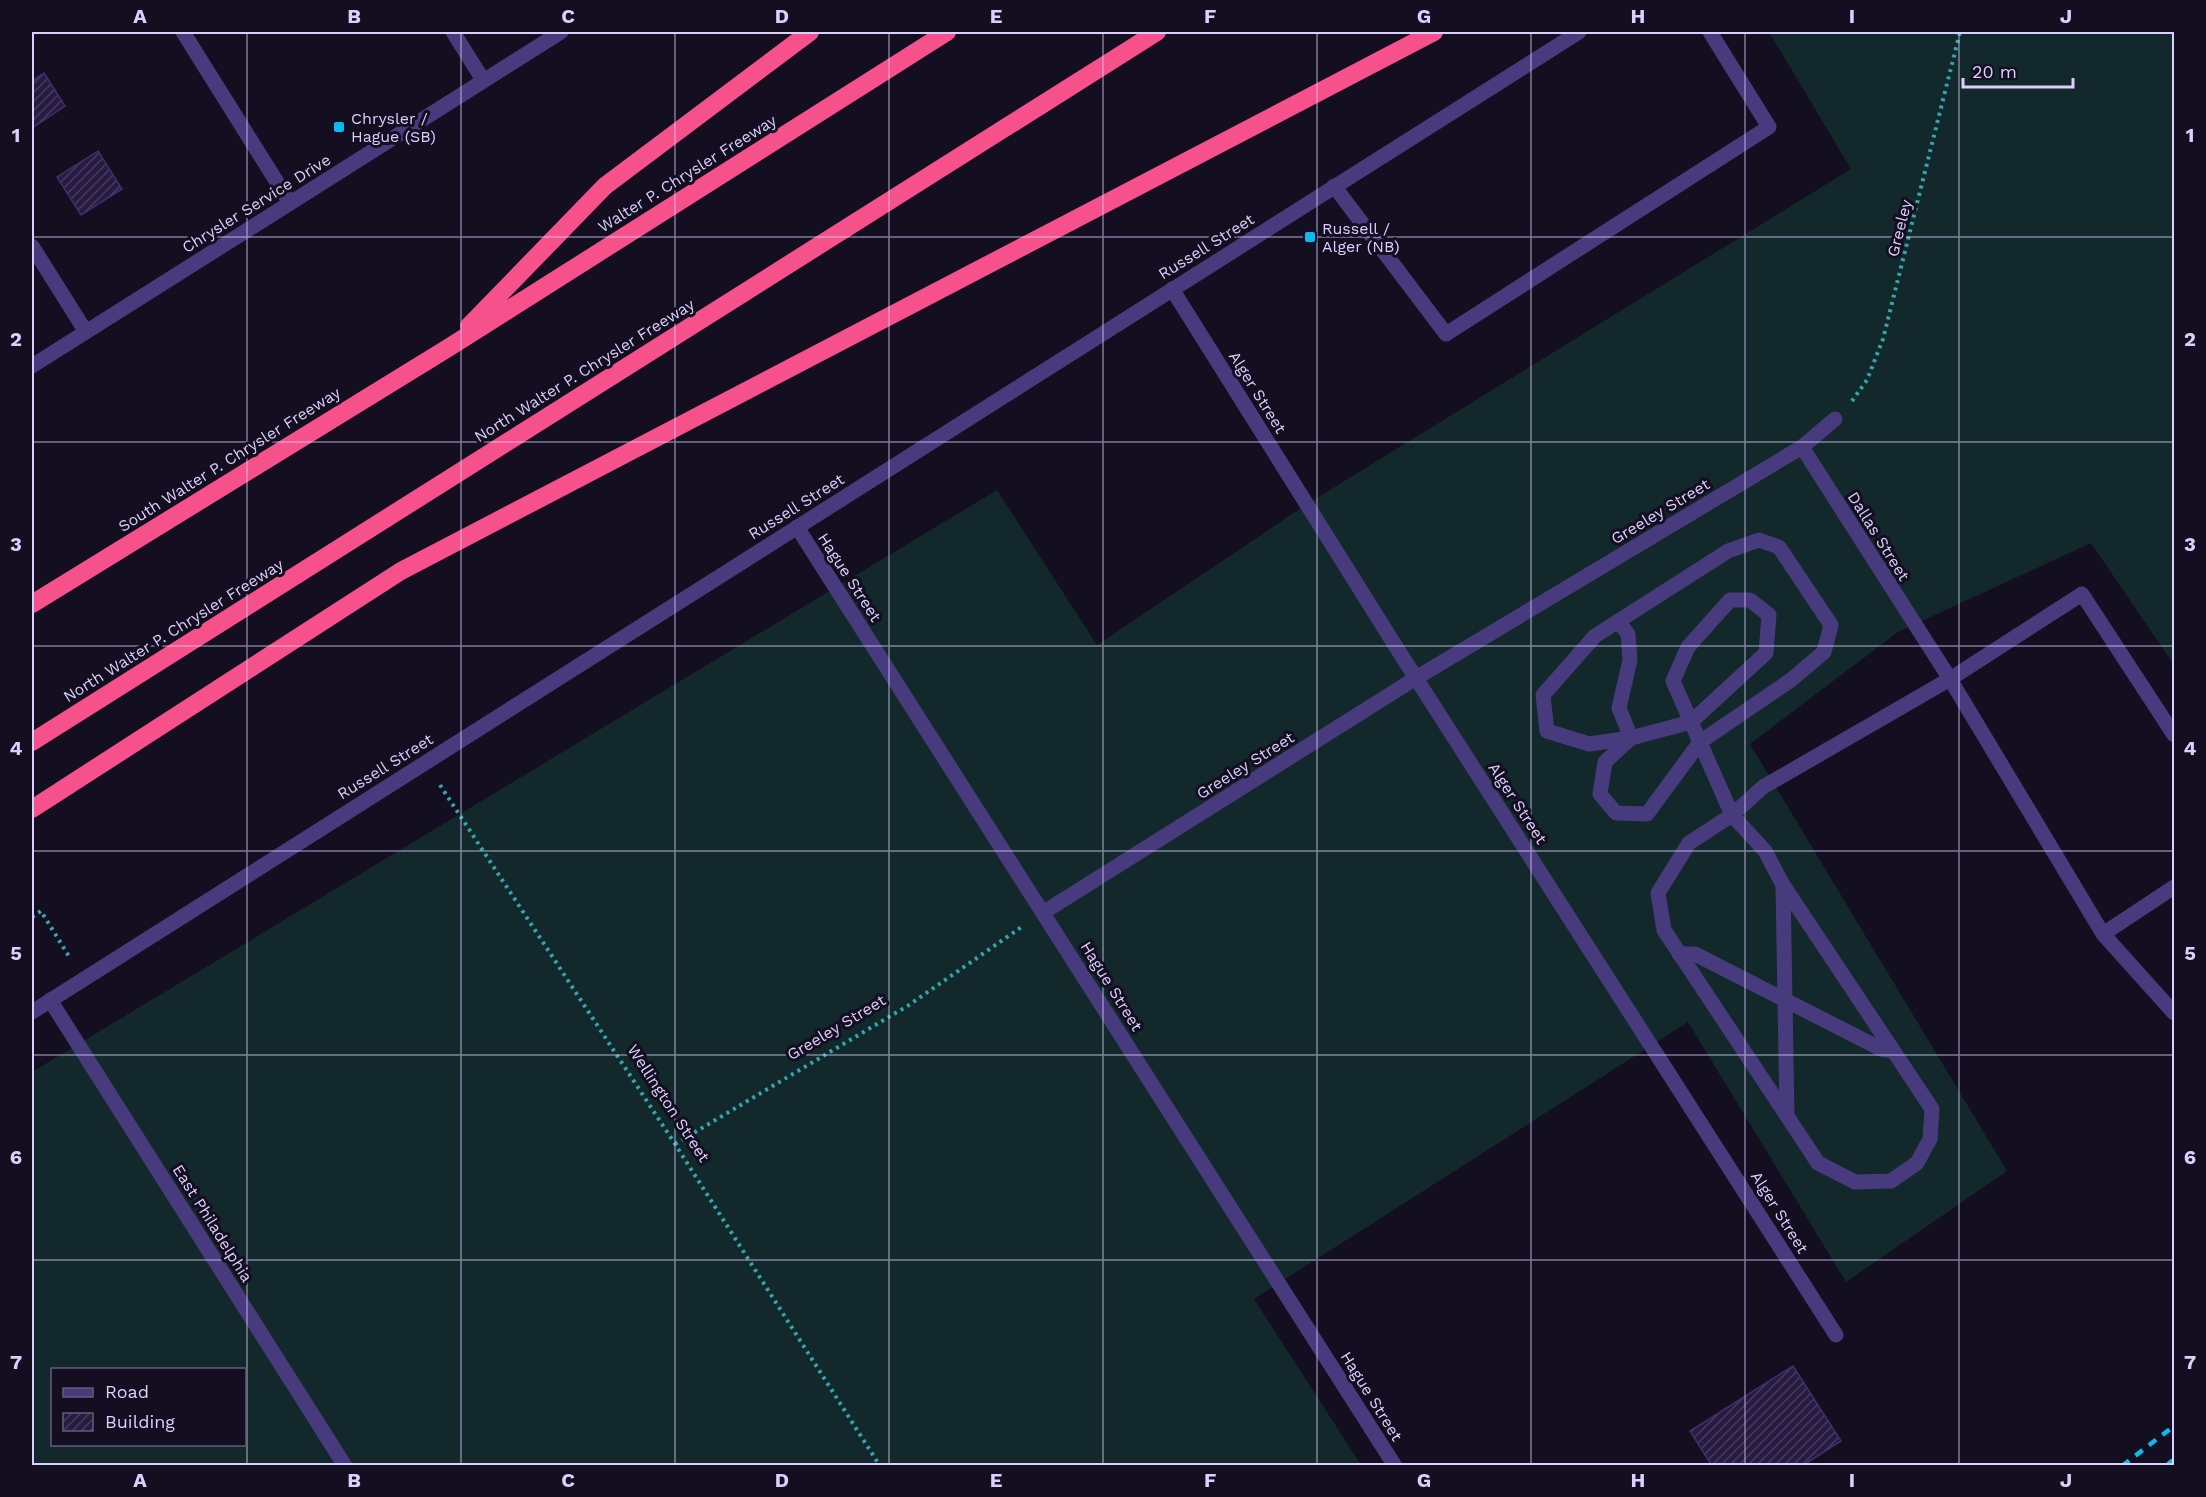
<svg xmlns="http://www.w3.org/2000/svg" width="2206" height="1497" font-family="'Work Sans',sans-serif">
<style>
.grass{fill:#12282a;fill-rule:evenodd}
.building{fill:url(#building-hatch);stroke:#422e6c;stroke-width:1.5}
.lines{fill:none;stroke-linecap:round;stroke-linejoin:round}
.path{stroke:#34a5ad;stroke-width:4;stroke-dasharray:3 4.5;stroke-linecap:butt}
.service{stroke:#473b7e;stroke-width:15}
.minor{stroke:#473b7e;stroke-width:15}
.tertiary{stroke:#473b7e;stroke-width:15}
.motorway{stroke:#f7518b;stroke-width:18}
.rail{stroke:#0bbaee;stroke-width:4.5;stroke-dasharray:9 8;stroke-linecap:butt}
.grid{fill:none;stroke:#dbd0fd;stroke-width:1.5;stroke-opacity:0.55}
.poi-dot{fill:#0bbaee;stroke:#140e21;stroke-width:2}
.labels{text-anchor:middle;stroke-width:6;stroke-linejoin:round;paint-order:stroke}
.poi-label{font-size:16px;fill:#dbd0fd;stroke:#140e21;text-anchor:start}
.street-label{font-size:16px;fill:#dbd0fd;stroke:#140e21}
.neatline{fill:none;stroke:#dbd0fd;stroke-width:2}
.grid-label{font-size:20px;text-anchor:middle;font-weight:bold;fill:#dbd0fd}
</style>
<defs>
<pattern id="building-hatch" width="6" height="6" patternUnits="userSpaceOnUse" patternTransform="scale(1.5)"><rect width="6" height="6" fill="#281b41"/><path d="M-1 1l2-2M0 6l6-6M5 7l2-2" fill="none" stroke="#473b5d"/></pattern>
</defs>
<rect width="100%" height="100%" fill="#140e21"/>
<!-- grass -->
<path class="grass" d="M 1769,32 L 2174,32 L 2174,665 L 2091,543 L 1898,632 L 1750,744 L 2007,1171 L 1846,1282 L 1688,1022 L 1254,1299 L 1361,1465 L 32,1466 L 32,1072 L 997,490 L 1097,645 L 1307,504 L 1851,169 ZM 52,1370 L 244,1370 L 244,1444 L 52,1444 Z"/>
<!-- building -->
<path class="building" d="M 44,73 L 65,106 L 32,128 L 32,81 Z
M 98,151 L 122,189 L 81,215 L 57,177 Z
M 1793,1366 L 1841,1441 L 1802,1466 L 1712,1466 L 1690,1431 Z"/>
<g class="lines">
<!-- path -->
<path class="path" d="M 1852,401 L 1867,380 L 1883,339 L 1960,32
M 440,785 L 675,1144 L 880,1466
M 32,917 L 41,911 L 70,958
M 675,1144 L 909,1005 L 1023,926"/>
<!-- service -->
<path class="service" d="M 183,32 L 290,203
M 1334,186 L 1446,334 L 1769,127 L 1710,32
M 1172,289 L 1398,650 L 1836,1335
M 797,527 L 1395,1466
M 1618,621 L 1628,634 L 1630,660 L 1619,708 L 1631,738 L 1589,744 L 1547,731 L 1543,695 L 1595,636 L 1728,551 L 1759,540 L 1779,547 L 1831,625 L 1824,652 L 1791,680 L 1700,742 L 1647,814 L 1616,813 L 1600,794 L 1605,762 L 1631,738 L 1691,722 L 1766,653 L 1769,615 L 1750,600 L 1730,600 L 1688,647 L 1673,681 L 1732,815 L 1765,851 L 1783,885 L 1932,1109 L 1930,1139 L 1917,1163 L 1891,1181 L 1855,1182 L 1818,1163 L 1664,930 L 1658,893 L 1689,843 L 1732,815 L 1763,787 L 1950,679 L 1802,447
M 2174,735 L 2082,594 L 1950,679 L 2103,934 L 2174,887
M 1783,885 L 1787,1116
M 1044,912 L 1416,678 L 1802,447 L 1835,419
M 2103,934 L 2174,1013
M 1679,954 L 1695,954 L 1881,1049 L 1893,1051
M 50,1000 L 345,1466"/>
<!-- minor -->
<path class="minor" d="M 453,32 L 483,80
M 32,246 L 86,332"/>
<!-- tertiary -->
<path class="tertiary" d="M 32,366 L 561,32
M 32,1012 L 1579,32"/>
<!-- motorway -->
<path class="motorway" d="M 469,326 L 605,186 L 810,32
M 32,604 L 448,348 L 947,32
M 32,742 L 1157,32
M 32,809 L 401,571 L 1434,32"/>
<!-- rail -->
<path class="rail" d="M 2122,1466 L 2174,1426
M 2166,1466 L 2174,1459"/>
</g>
<!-- grid -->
<path class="grid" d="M 247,32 L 247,1466M 461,32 L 461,1466M 675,32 L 675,1466M 889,32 L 889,1466M 1103,32 L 1103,1466M 1317,32 L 1317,1466M 1531,32 L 1531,1466M 1745,32 L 1745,1466M 1959,32 L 1959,1466M 32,237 L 2174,237M 32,442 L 2174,442M 32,646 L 2174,646M 32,851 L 2174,851M 32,1055 L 2174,1055M 32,1260 L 2174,1260"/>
<!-- markers -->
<g class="poi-dot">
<rect x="333" y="121" width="12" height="12" rx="3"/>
<rect x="1304" y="231" width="12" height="12" rx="3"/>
</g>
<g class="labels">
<!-- poi labels -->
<g class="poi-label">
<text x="351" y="124">Chrysler /<tspan x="351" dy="18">Hague (SB)</tspan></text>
<text x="1322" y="234">Russell /<tspan x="1322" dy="18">Alger (NB)</tspan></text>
</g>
<!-- street labels -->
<g class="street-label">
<text transform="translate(687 173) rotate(-32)" y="6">Walter P. Chrysler Freeway</text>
<text transform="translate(256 203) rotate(-32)" y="6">Chrysler Service Drive</text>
<text transform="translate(1899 228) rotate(-76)" y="6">Greeley</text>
<text transform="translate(1206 246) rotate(-32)" y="6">Russell Street</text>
<text transform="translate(584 370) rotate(-32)" y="6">North Walter P. Chrysler Freeway</text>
<text transform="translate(1258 392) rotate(58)" y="6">Alger Street</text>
<text transform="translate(229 459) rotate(-32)" y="6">South Walter P. Chrysler Freeway</text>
<text transform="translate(796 506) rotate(-32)" y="6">Russell Street</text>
<text transform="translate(1660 511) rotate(-31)" y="6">Greeley Street</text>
<text transform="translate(1879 536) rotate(58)" y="6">Dallas Street</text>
<text transform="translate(850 577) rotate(57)" y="6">Hague Street</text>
<text transform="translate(173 630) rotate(-32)" y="6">North Walter P. Chrysler Freeway</text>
<text transform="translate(1245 765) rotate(-32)" y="6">Greeley Street</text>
<text transform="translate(385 766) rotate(-32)" y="6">Russell Street</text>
<text transform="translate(1518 803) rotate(57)" y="6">Alger Street</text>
<text transform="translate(1112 986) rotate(58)" y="6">Hague Street</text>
<text transform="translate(836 1027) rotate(-31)" y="6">Greeley Street</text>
<text transform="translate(669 1103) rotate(57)" y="6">Wellington Street</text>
<text transform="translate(1780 1212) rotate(58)" y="6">Alger Street</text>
<text transform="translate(213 1223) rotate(58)" y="6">East Philadelphia</text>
<text transform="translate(1372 1396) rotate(58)" y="6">Hague Street</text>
</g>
</g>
<!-- border -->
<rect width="2206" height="1497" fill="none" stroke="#140e21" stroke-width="66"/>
<!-- legend -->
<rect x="51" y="1368" width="195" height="78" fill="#140e21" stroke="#645c79" stroke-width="1.5"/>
<rect x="63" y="1388" width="30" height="9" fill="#473b7e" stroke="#645c79" stroke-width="1.5"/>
<text x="105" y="1398" font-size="18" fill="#dbd0fd">Road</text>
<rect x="63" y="1413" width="30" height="18" fill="url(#building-hatch)" stroke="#645c79" stroke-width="1.5"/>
<text x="105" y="1428" font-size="18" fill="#dbd0fd">Building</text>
<!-- scale -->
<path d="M1963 78v9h110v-9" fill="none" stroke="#dbd0fd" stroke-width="3"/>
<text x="1972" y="78" font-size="18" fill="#dbd0fd" stroke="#140e21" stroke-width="4.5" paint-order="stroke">20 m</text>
<rect x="33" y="33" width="2140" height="1431" class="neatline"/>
<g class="grid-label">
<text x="140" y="23">A</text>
<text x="354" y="23">B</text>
<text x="568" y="23">C</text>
<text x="782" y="23">D</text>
<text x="996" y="23">E</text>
<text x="1210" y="23">F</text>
<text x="1424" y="23">G</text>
<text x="1638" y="23">H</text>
<text x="1852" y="23">I</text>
<text x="2066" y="23">J</text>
<text x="16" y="142">1</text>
<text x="2190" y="142">1</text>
<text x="16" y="346">2</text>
<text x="2190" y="346">2</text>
<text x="16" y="551">3</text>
<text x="2190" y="551">3</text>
<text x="16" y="755">4</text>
<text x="2190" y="755">4</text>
<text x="16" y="960">5</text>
<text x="2190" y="960">5</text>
<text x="16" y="1164">6</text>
<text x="2190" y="1164">6</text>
<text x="16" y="1369">7</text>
<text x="2190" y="1369">7</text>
<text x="140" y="1487">A</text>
<text x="354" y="1487">B</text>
<text x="568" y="1487">C</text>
<text x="782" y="1487">D</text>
<text x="996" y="1487">E</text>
<text x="1210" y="1487">F</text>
<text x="1424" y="1487">G</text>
<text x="1638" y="1487">H</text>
<text x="1852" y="1487">I</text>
<text x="2066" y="1487">J</text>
</g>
</svg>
